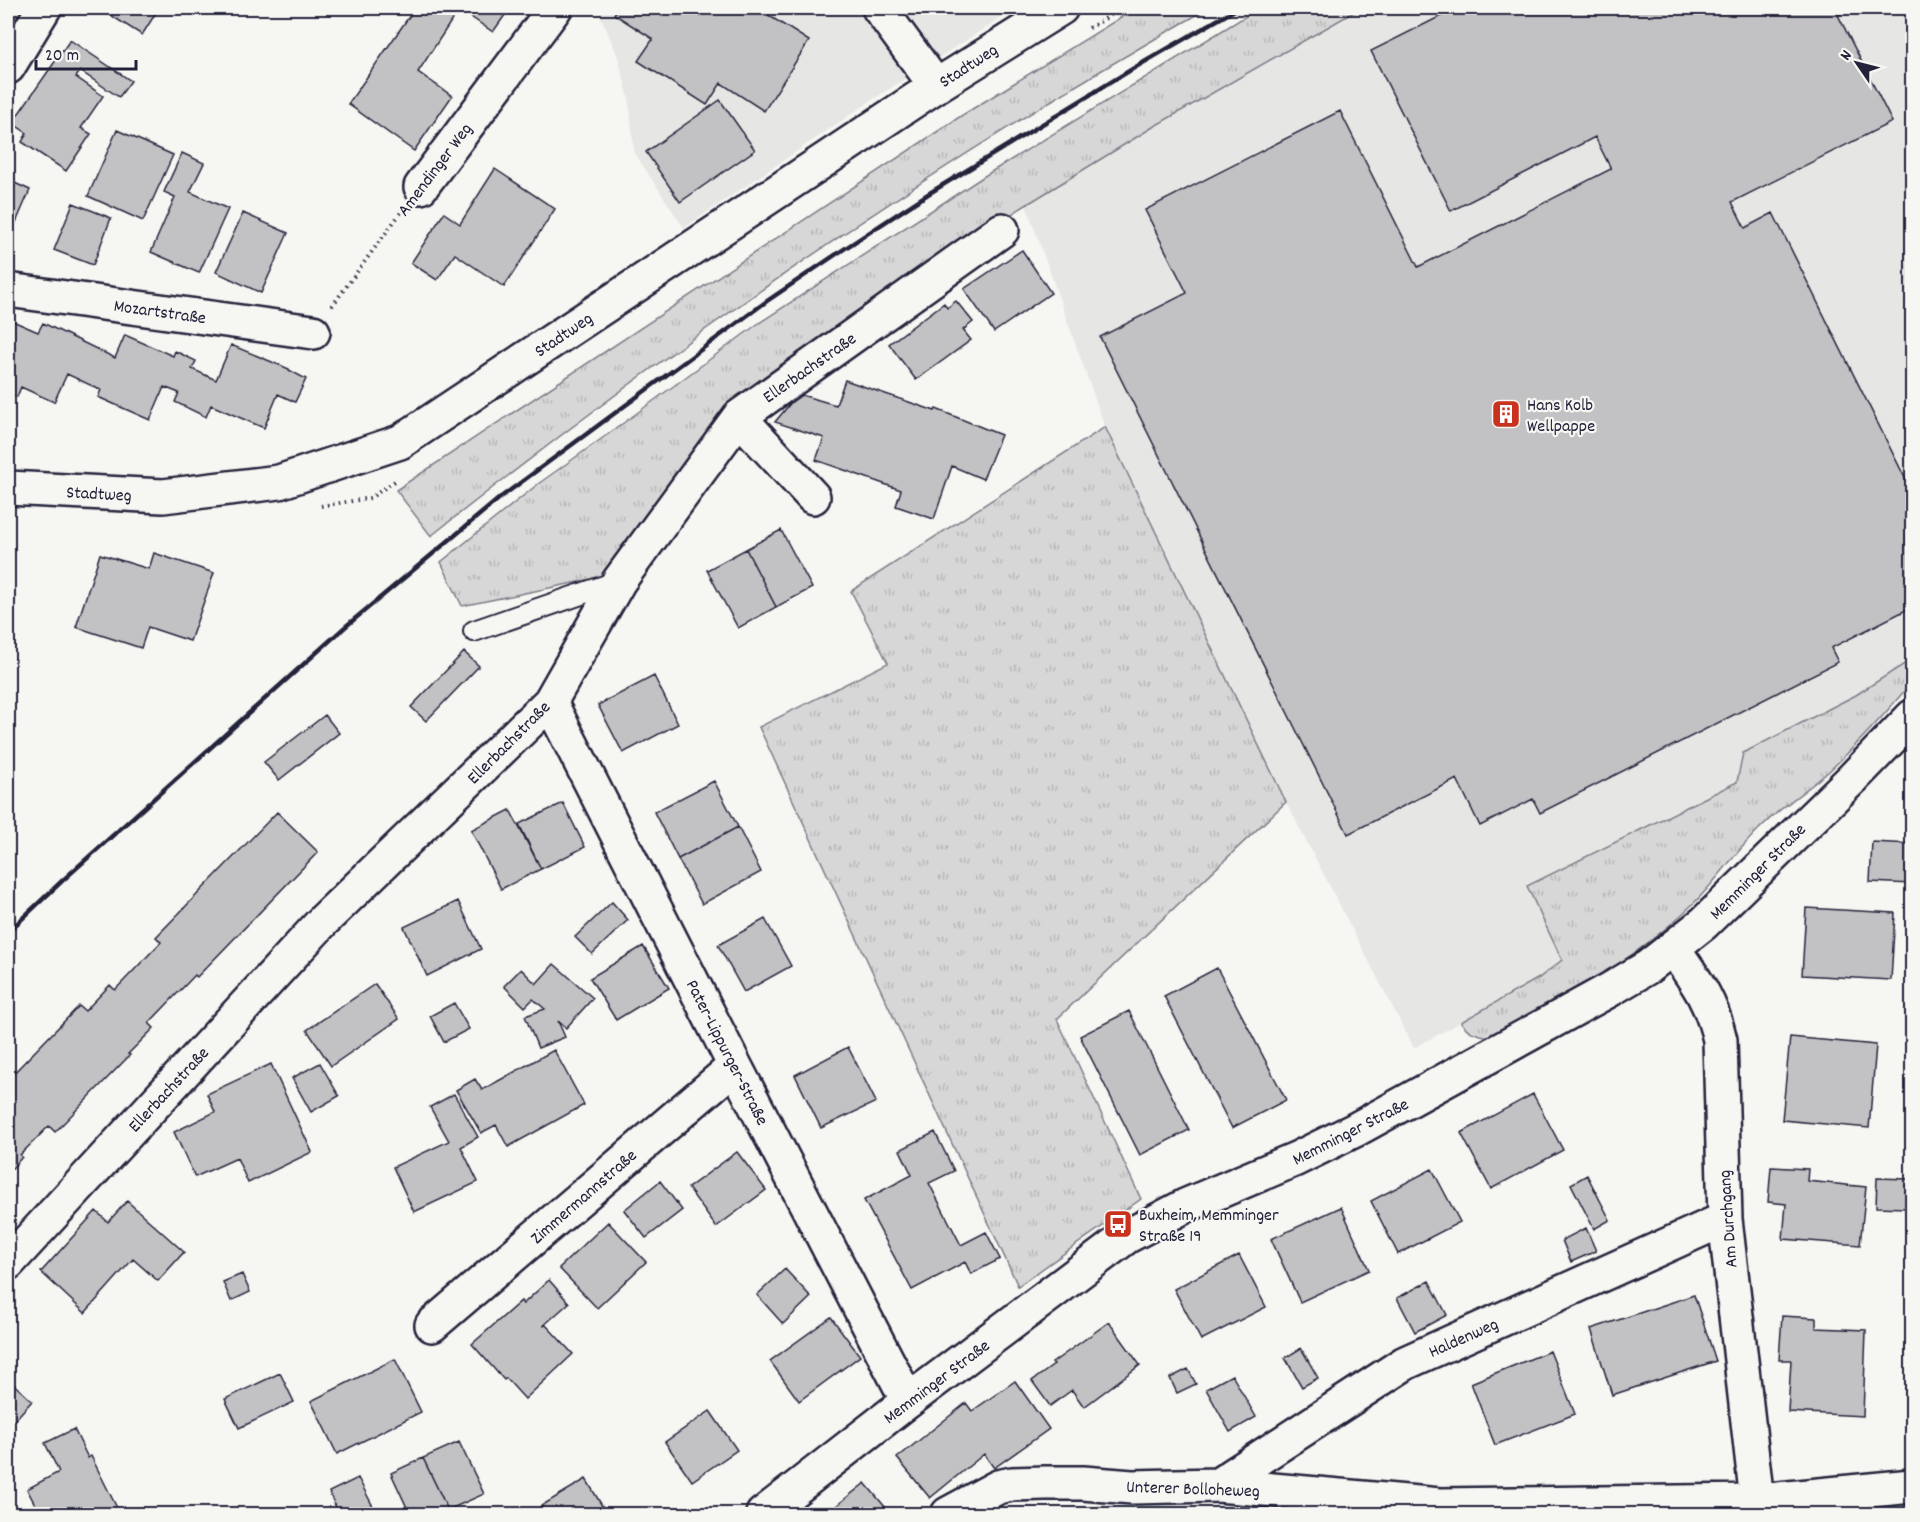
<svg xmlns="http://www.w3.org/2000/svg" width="1920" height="1522" font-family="Dekko,sans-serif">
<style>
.built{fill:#e6e6e4}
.grass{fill:url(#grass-tufts);stroke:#7c7c89;stroke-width:1.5}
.building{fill:#c2c2c4;stroke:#22223b;stroke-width:1.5}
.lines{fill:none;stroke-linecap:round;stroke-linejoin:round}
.service-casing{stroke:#22223b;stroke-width:24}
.minor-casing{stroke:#22223b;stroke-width:38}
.tertiary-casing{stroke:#22223b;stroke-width:38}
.path{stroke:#22223b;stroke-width:4;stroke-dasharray:1.5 4.5;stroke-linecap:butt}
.service{stroke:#f6f6f2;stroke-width:20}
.minor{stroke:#f6f6f2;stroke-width:33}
.tertiary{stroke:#f6f6f2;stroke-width:33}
.rail{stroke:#22223b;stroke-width:4.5}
.labels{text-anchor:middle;stroke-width:4.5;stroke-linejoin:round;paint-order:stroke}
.street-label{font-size:18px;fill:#22223b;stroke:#f6f6f2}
.poi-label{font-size:18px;fill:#22223b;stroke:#f6f6f2;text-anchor:start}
</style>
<defs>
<pattern id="grass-tufts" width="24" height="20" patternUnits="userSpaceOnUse" patternTransform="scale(1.5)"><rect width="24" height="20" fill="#d7d7d7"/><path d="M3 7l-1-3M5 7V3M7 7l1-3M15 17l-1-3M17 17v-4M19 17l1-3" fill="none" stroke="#b8b8b9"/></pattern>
</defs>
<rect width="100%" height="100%" fill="#f6f6f2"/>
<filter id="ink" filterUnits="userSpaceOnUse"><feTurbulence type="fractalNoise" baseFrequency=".0167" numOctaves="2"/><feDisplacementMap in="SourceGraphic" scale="12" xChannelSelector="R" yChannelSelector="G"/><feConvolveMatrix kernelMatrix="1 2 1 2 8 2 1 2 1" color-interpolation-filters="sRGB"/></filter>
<g filter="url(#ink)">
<!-- built -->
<path class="built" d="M 597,8 L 1017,8 L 875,98 L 684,228 L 634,152 L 629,99 L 617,54 Z
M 1361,8 L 1912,8 L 1912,659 L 1856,695 L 1737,782 L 1528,886 L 1562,960 L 1539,978 L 1414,1048 L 1286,802 L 1105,427 L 1026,205 L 1153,127 Z"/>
<!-- grass -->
<path class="grass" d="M 1136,8 L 1209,8 C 936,162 677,341 431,536 L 396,490 L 961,116 Z
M 1259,8 L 1361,8 L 1153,127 L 1026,205 L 918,273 L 765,378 L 729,408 L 607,576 L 462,606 L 441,562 L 538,484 L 618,427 L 759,323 L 986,175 Z
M 1105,427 L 1286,802 L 1057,1019 L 1141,1199 L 1018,1286 L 759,727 L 888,663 L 851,591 Z
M 1912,659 L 1912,682 C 1886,713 1858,744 1828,772 C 1805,792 1779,808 1758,830 C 1735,853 1717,880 1695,902 C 1636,960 1562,1001 1489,1037 C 1477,1034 1468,1033 1461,1022 L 1539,978 L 1562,960 L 1527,886 L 1737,782 L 1743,753 L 1856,695 Z"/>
<!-- building -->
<path class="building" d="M 99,8 L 159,8 L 142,35 Z
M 415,8 L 510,8 L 493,32 L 459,9 L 418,72 L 452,96 L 414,151 L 348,104 Z
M 618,8 L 757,8 L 809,41 L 764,111 L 721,83 L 707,105 L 638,61 L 653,39 L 614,14 Z
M 1457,8 L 1847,8 L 1849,10 L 1838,15 L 1892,122 L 1732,202 L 1745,228 L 1773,213 L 1912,492 L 1912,607 L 1831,648 L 1838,662 L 1540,813 L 1533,799 L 1480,826 L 1457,779 L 1348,834 L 1100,337 L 1187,293 L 1145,210 L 1340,111 L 1418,267 L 1611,169 L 1595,137 L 1451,211 L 1371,51 Z
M 70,40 L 131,81 L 119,97 L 80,71 L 76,77 L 103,96 L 81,128 L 91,134 L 66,171 L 22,142 L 27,133 L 12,123 Z
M 720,100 L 755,150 L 680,202 L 646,152 Z
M 117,130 L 173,155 L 143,221 L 88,196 Z
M 182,153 L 204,163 L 190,192 L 228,209 L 199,273 L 151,252 L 175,197 L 164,192 Z
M 495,169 L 555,209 L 504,287 L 455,254 L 437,280 L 411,263 L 444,213 L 460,224 Z
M 8,180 L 30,190 L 8,241 Z
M 73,203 L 111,218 L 93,265 L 54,250 Z
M 243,213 L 288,233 L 261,293 L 216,272 Z
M 1022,250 L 1051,293 L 994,332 L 964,289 Z
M 956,301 L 973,322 L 963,330 L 971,340 L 916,380 L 889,344 L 944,303 L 947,308 Z
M 8,319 L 38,332 L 43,323 L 115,358 L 125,335 L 173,356 L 175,351 L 196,361 L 192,369 L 216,380 L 231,345 L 289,369 L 289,370 L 306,379 L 295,402 L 278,394 L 264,428 L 211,405 L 206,417 L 175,402 L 179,393 L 164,387 L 150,420 L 98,397 L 101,390 L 67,374 L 54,402 L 21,387 L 17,397 L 8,393 Z
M 845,380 L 935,411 L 936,409 L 1001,435 L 983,479 L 952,466 L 934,519 L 896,506 L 901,490 L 816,460 L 824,438 L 775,422 L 798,394 L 836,405 Z
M 781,530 L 812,588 L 776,607 L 746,549 Z
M 746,549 L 776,607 L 738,628 L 707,570 Z
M 154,553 L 214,573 L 190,641 L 148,627 L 141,648 L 76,627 L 100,554 L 149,569 Z
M 464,652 L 479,666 L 426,721 L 411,707 Z
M 654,676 L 678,724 L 623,753 L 598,705 Z
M 325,715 L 339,733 L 279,780 L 264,762 Z
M 714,781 L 738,827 L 678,859 L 654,812 Z
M 563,803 L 585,847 L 541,869 L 519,824 Z
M 510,810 L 541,869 L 501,889 L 471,830 Z
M 277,812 L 318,852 L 197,977 L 195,975 L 149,1023 L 154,1028 L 128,1054 L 130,1055 L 55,1132 L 49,1126 L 20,1155 L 22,1157 L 8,1173 L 8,1088 L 9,1086 L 8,1079 L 79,1006 L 85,1011 L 110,985 L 115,990 L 161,942 L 156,937 Z
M 738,827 L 761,872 L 702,904 L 678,859 Z
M 1872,842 L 1912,844 L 1912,884 L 1870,882 Z
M 458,901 L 481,949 L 427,976 L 404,927 Z
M 612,902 L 628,920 L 592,954 L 575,937 Z
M 1806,908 L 1895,913 L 1891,980 L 1802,975 Z
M 765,919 L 791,966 L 744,992 L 718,945 Z
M 643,946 L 669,988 L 616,1020 L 590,978 Z
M 554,964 L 593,998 L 566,1028 L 558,1021 L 565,1037 L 538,1048 L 525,1016 L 545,1009 L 533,999 L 525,1007 L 504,986 L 521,969 L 536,984 Z
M 1217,968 L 1286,1100 L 1232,1128 L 1164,996 Z
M 375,984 L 399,1019 L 331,1066 L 307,1030 Z
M 454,1003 L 469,1029 L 444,1042 L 430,1016 Z
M 1129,1011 L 1189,1130 L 1140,1155 L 1080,1036 Z
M 1790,1037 L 1876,1045 L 1869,1128 L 1782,1120 Z
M 848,1047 L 876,1102 L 821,1128 L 795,1075 Z
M 554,1050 L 584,1105 L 508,1147 L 496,1125 L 481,1133 L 456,1090 L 475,1079 L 482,1090 Z
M 320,1063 L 339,1096 L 311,1112 L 292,1078 Z
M 271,1064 L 312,1152 L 248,1183 L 237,1158 L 195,1177 L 174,1132 L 215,1112 L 207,1094 Z
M 454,1094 L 478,1137 L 461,1147 L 478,1182 L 414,1212 L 393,1167 L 449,1141 L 430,1107 Z
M 1533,1094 L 1563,1150 L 1491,1189 L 1461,1133 Z
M 935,1132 L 954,1171 L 929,1183 L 961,1245 L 986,1232 L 1000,1259 L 971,1274 L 965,1262 L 912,1290 L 864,1200 L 912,1175 L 900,1150 Z
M 737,1152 L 766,1190 L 716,1227 L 688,1188 Z
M 1771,1167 L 1808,1169 L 1807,1181 L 1866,1187 L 1860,1245 L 1783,1239 L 1786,1204 L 1768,1202 Z
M 1432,1169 L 1460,1222 L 1398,1254 L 1371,1201 Z
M 1587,1175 L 1610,1220 L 1594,1229 L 1571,1184 Z
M 1877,1178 L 1909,1179 L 1907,1208 L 1876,1207 Z
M 660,1181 L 682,1210 L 646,1238 L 624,1210 Z
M 127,1201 L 184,1252 L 158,1281 L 133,1259 L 85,1313 L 41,1272 L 96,1211 L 108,1222 Z
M 1341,1207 L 1369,1270 L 1300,1302 L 1271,1239 Z
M 608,1222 L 646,1262 L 597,1308 L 559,1268 Z
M 1586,1228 L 1596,1251 L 1571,1262 L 1562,1240 Z
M 1239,1255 L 1266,1307 L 1201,1340 L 1174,1289 Z
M 785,1269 L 811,1297 L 783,1324 L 757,1295 Z
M 242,1274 L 250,1292 L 231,1301 L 223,1282 Z
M 549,1280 L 569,1303 L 543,1326 L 546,1325 L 573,1354 L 525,1399 L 506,1378 L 504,1380 L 472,1344 L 521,1301 L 523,1304 Z
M 1429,1281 L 1447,1315 L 1415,1332 L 1397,1298 Z
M 1694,1295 L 1716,1361 L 1612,1395 L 1591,1329 Z
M 1782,1316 L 1816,1318 L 1816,1328 L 1866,1330 L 1863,1416 L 1788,1412 L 1791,1360 L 1779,1360 Z
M 831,1317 L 860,1356 L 799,1401 L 770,1361 Z
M 1109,1322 L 1140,1365 L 1084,1407 L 1072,1390 L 1050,1406 L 1032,1381 L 1054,1365 L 1052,1363 Z
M 1301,1348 L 1318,1378 L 1302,1387 L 1285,1358 Z
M 1550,1351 L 1575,1414 L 1495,1445 L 1471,1383 Z
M 395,1359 L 421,1412 L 337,1454 L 311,1401 Z
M 1188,1369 L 1196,1384 L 1177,1393 L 1170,1378 Z
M 280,1373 L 294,1402 L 239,1428 L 225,1399 Z
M 1232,1375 L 1256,1417 L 1230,1432 L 1206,1389 Z
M 8,1379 L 32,1401 L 10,1425 L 8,1423 Z
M 1015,1381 L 1049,1429 L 994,1468 L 984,1454 L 930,1498 L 897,1458 L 966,1403 L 972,1411 Z
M 710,1411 L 737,1450 L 692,1481 L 665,1442 Z
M 74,1429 L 88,1458 L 91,1456 L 119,1512 L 113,1514 L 40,1514 L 27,1489 L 59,1472 L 45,1443 Z
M 459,1442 L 484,1494 L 448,1510 L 423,1458 Z
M 423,1458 L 448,1510 L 439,1514 L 410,1514 L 391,1473 Z
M 358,1478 L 377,1514 L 339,1514 L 329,1492 Z
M 586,1479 L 607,1514 L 546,1514 L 541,1506 Z
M 865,1483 L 891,1514 L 826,1514 Z"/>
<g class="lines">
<!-- service casing -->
<g class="service-casing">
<path id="service" d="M 474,631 L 619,581"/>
</g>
<!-- minor casing -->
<g class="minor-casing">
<path id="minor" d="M 879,8 L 936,86
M 8,67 L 44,8
M 421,187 L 555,8
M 8,290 L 313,332
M 739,417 L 813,497
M 8,488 L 163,496 L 279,482 L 400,442 L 936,86 L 1061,8
M 550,702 L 735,1066 L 908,1401
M 1673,948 C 1696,981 1711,1000 1720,1040 L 1725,1219 L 1757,1501
M 8,1263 L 324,920 L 550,702 L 619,581 L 739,417 L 1002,230
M 432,1325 L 735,1066
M 1218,1485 L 1405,1363 L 1725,1219
M 948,1514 L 998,1487 L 1012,1484 L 1045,1483 L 1083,1483 L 1132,1487 L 1218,1485 L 1440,1505 L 1757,1501 L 1912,1486"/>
</g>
<!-- tertiary casing -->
<g class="tertiary-casing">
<path id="tertiary" d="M 763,1514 L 908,1401 L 1126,1237 L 1185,1206 L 1296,1159 L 1355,1130 L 1611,989 L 1648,967 L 1704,923 L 1853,778 L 1912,717"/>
</g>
<!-- path -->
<path class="path" d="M 1089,28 L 1123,8
M 332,306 L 402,211
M 321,506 L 370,498 L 395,481"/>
<!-- service -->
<use href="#service" class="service"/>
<!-- minor -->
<use href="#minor" class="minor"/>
<!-- tertiary -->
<use href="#tertiary" class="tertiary"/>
<!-- rail -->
<path class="rail" d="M 8,932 L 62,881 L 345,627 L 501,497 L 767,301 L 847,247 L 928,194 L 1134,68 L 1238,8"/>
</g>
</g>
<!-- icons -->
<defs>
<g id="building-square" transform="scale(1.5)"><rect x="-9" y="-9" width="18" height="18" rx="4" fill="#c8321e" stroke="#f6f6f2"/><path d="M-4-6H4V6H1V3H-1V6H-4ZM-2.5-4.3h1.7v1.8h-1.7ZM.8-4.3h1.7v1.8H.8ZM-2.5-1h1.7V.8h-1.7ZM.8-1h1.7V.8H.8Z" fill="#fff"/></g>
<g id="bus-square" transform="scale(1.5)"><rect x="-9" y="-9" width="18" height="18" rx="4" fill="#c8321e" stroke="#f6f6f2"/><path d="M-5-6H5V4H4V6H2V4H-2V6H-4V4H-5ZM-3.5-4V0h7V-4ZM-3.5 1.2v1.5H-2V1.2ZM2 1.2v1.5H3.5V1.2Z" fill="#fff"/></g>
</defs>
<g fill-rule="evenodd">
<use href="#building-square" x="1506" y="414"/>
<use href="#bus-square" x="1118" y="1224"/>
</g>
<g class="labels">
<!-- street labels -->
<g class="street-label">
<text transform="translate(968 65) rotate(-33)" y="6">Stadtweg</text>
<text transform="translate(434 169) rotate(-53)" y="6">Amendinger Weg</text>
<text transform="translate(160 311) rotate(8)" y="6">Mozartstraße</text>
<text transform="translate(563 334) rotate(-34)" y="6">Stadtweg</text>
<text transform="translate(809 367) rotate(-35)" y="6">Ellerbachstraße</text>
<text transform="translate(99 493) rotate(3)" y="6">Stadtweg</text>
<text transform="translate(508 742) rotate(-45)" y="6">Ellerbachstraße</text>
<text transform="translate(1757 871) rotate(-45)" y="6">Memminger Straße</text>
<text transform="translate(728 1052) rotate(63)" y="6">Pater-Lippurger-Straße</text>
<text transform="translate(168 1089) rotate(-47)" y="6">Ellerbachstraße</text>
<text transform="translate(1350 1131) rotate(-27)" y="6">Memminger Straße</text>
<text transform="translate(583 1196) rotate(-41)" y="6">Zimmermannstraße</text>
<text transform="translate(1727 1219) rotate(-94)" y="6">Am Durchgang</text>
<text transform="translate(1463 1337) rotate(-24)" y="6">Haldenweg</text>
<text transform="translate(936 1381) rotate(-37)" y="6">Memminger Straße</text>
<text transform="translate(1193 1488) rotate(2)" y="6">Unterer Bolloheweg</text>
</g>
<!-- poi labels -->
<g class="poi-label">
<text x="1527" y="410">Hans Kolb<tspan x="1527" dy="21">Wellpappe</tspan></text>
<text x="1139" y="1220">Buxheim, Memminger<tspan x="1139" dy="21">Straße 19</tspan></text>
</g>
</g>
<!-- margin -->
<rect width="1920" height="1522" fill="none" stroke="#f6f6f2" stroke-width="30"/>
<rect x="15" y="15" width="1890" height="1492" fill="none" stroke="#22223b" stroke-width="2" filter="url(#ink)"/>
<!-- north arrow -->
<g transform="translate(1857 63) rotate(305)" stroke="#f6f6f2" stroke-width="4.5" paint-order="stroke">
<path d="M0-4.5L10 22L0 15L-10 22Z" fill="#22223b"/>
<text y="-9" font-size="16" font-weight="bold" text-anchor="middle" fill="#22223b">N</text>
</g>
<!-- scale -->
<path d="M36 60v9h100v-9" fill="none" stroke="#22223b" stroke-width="3"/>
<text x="45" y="60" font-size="18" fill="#22223b" stroke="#f6f6f2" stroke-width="4.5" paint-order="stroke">20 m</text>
</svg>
